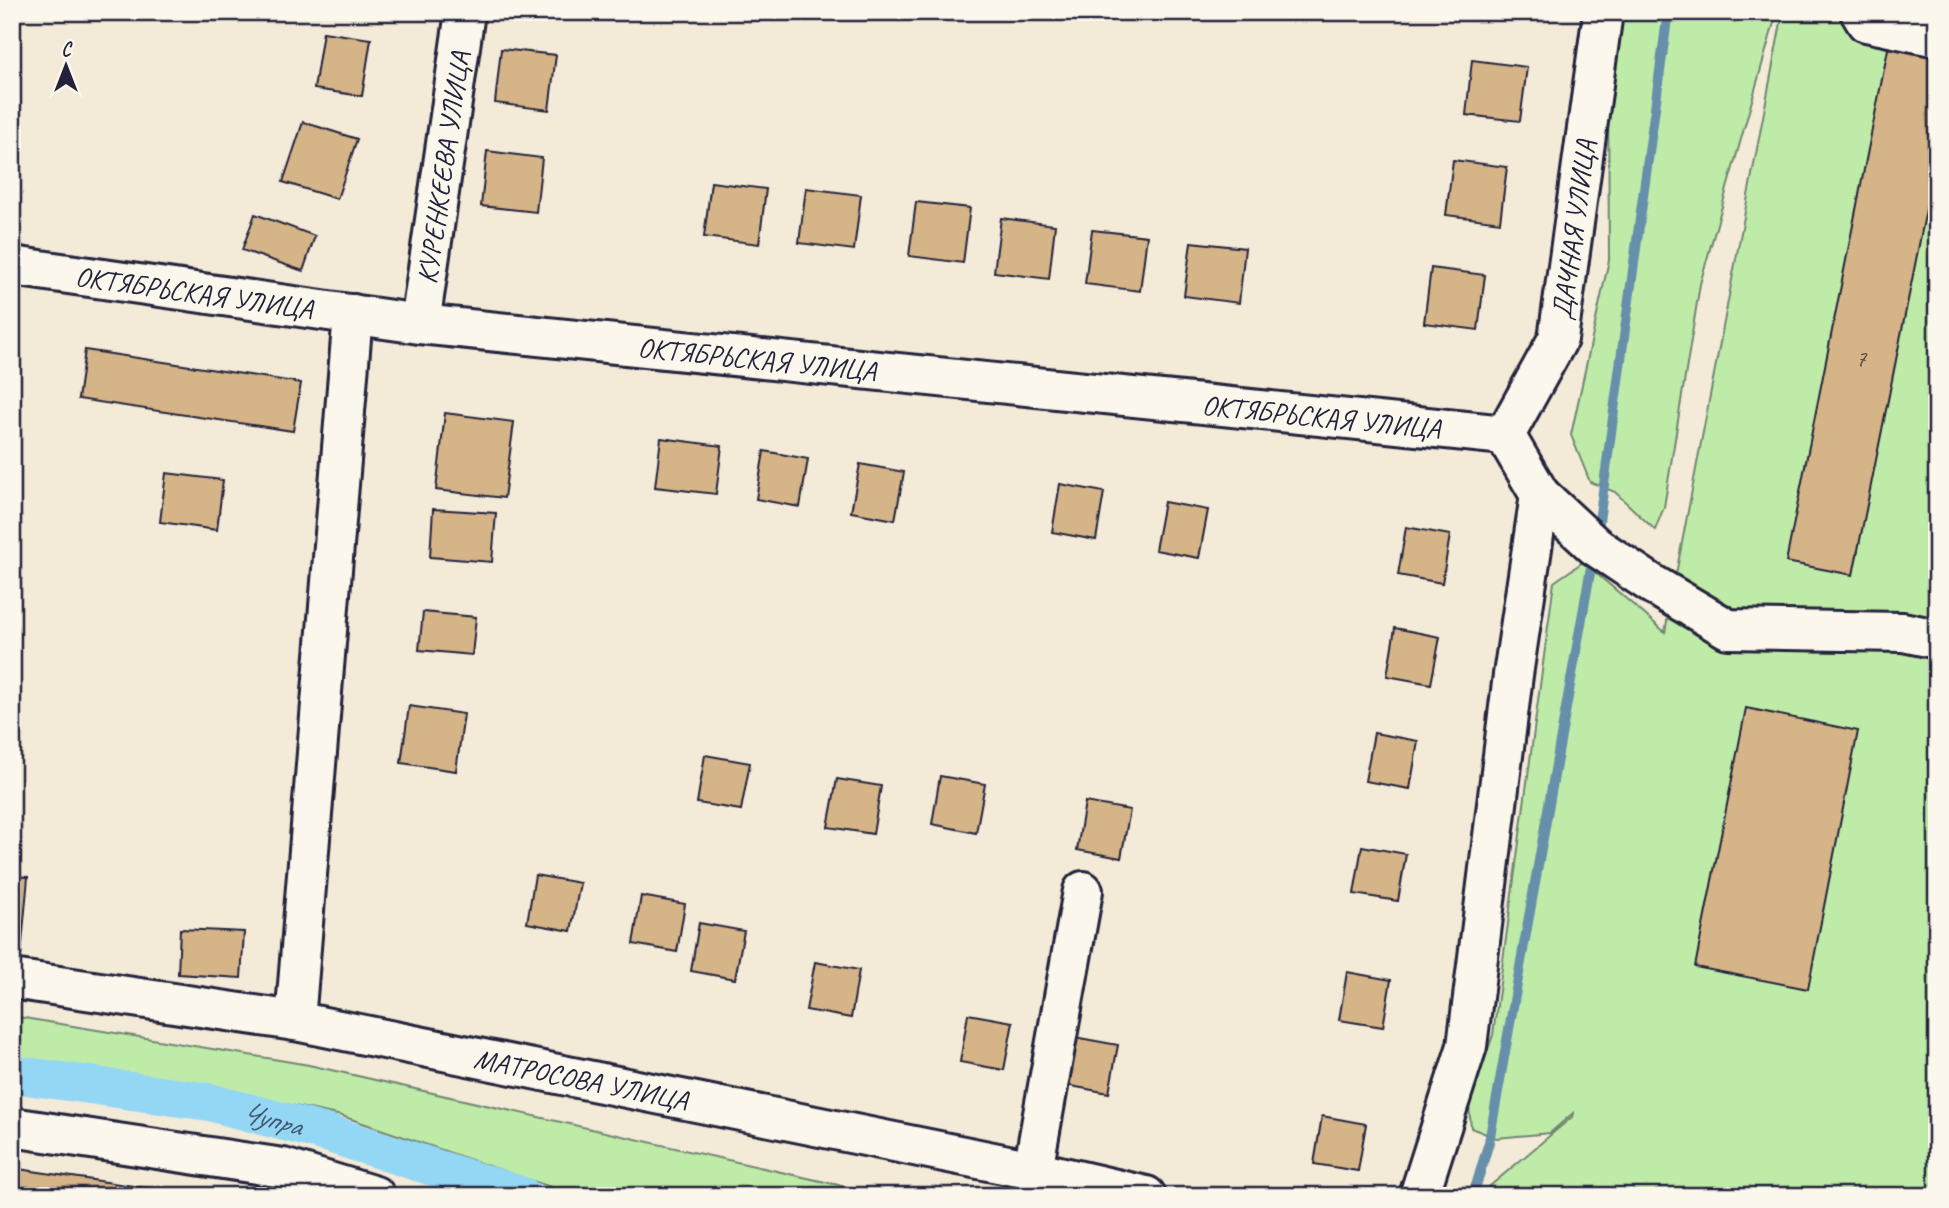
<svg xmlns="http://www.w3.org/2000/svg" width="1949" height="1208" font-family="Caveat,sans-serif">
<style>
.green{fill:#bfeba8;stroke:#708672;stroke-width:2}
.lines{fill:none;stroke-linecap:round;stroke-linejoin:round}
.stream{stroke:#668fab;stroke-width:10}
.canal{stroke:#93d7f5;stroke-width:38}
.building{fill:#d5b488;stroke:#22223b;stroke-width:2}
.minor-casing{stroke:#22223b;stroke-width:44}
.minor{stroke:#fbf7ec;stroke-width:38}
.labels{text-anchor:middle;stroke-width:7;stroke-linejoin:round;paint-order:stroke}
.number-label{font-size:24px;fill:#4f464e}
.street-label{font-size:28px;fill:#22223b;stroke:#fbf7ec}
.water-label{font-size:30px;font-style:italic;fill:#445873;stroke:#fbf7ec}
</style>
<rect width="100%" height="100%" fill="#f3ead8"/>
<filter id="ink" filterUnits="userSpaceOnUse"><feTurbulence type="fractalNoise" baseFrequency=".0143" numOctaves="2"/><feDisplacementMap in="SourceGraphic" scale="14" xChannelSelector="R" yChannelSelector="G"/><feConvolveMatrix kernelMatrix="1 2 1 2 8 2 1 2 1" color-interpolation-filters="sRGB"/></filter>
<g filter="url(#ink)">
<!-- green -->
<path class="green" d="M 1620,12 L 1777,12 L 1700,284 L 1664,507 L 1655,530 L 1615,492 L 1590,482 L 1571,435 L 1609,260 L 1608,73 Z
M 1783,12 L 1937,12 L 1937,1196 L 1478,1196 L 1572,1117 L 1573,1113 L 1550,1133 L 1496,1138 L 1471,1128 L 1469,1105 L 1493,1035 L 1554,582 L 1583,562 L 1665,632 Z
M 12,1016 L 309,1065 L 887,1196 L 577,1196 L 342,1116 L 206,1087 L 12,1059 Z"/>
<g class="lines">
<!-- stream -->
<path class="stream" d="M 1597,536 L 1668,12
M 1473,1196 L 1489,1142 L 1593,556"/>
<!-- canal -->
<path class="canal" id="s1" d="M 12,1074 L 209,1102 L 323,1132 L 523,1196"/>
</g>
<!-- building -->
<path class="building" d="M 508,12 L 564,12 L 563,19 Z
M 1481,12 L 1537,12 L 1536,19 Z
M 323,32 L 371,39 L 362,96 L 314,89 Z
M 1889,44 L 1937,53 L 1937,155 L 1853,575 L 1786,562 Z
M 501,49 L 556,55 L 549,110 L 495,103 Z
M 1472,60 L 1527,67 L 1520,121 L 1466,115 Z
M 303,122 L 357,139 L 337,199 L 283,182 Z
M 487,151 L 542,158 L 536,212 L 481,206 Z
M 1453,160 L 1507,167 L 1500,222 L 1446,215 Z
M 711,182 L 766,189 L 759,244 L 704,237 Z
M 806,188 L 861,195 L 854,250 L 799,243 Z
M 916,202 L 970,208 L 963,263 L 909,256 Z
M 255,214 L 315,236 L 303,271 L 242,250 Z
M 1001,218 L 1055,225 L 1049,279 L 994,272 Z
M 1092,230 L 1147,236 L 1140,291 L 1085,284 Z
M 1191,242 L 1245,248 L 1239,303 L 1184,296 Z
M 1431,268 L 1485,275 L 1478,330 L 1424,323 Z
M 85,350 L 301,383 L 293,431 L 78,399 Z
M 445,413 L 514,422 L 504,498 L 436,490 Z
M 661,438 L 722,446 L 716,494 L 655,487 Z
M 764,451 L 808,459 L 800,507 L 756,499 Z
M 860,464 L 904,472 L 895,520 L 851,512 Z
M 166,473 L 223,480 L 217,530 L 160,522 Z
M 1060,484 L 1104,492 L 1096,540 L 1052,532 Z
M 1164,502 L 1208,510 L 1199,558 L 1155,550 Z
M 433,509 L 496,513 L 492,562 L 430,557 Z
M 1406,527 L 1450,535 L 1442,583 L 1398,575 Z
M 423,612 L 476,617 L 472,655 L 419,650 Z
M 1395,628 L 1440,637 L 1431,684 L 1387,676 Z
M 409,706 L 464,714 L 456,771 L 401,763 Z
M 1746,708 L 1858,731 L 1808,989 L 1695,967 Z
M 1374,733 L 1418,741 L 1410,789 L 1365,781 Z
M 705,755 L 750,763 L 741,810 L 697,803 Z
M 940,776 L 985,784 L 976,833 L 932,824 Z
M 837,779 L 881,786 L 873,834 L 828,827 Z
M 1085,802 L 1130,810 L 1121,858 L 1077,850 Z
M 1362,846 L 1406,854 L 1398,901 L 1354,894 Z
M 535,875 L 580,883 L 571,931 L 527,923 Z
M 12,876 L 28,877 L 21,955 L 12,954 Z
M 641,896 L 685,904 L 677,952 L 633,944 Z
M 699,923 L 744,931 L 735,979 L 691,971 Z
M 180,929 L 244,932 L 241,978 L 178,974 Z
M 815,962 L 859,970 L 851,1018 L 806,1010 Z
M 1347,972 L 1391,980 L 1383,1027 L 1339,1020 Z
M 968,1014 L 1013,1022 L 1004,1070 L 960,1062 Z
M 1074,1037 L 1118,1045 L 1109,1093 L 1065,1085 Z
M 1322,1116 L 1366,1124 L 1358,1171 L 1314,1164 Z
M 12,1168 L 200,1196 L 12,1196 Z"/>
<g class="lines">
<!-- minor casing -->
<g class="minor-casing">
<g id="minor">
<path d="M 1860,12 L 1866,22 L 1937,37"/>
<path id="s2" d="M 12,266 L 420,324 L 1505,435"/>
<path id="s3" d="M 420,324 L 465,12"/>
<path id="s4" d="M 1505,435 L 1558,339 L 1603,12"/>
<path d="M 1540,495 L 1595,546 L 1652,584 L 1728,629 L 1903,632 L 1937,639"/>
<path id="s5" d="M 12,979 L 295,1021 L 1033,1170 L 1146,1196"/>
<path d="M 295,1021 L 353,314"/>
<path d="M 12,1127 L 283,1168 L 375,1196"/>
<path d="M 1033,1170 L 1083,891"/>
<path d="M 1419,1196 L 1467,1046 L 1513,675 L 1540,495 L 1505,435"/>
</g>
</g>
<!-- minor -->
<use href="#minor" class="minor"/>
</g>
</g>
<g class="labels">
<!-- number labels -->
<g class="number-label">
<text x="1861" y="366">7</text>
</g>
<!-- street labels -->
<g class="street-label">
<text dy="10" stroke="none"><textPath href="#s3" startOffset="158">КУРЕНКЕЕВА УЛИЦА</textPath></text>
<text dy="10" stroke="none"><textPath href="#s4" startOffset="220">ДАЧНАЯ УЛИЦА</textPath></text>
<text dy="10" stroke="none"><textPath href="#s2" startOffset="184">ОКТЯБРЬСКАЯ УЛИЦА</textPath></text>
<text dy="10" stroke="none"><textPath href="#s2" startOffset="751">ОКТЯБРЬСКАЯ УЛИЦА</textPath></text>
<text dy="10" stroke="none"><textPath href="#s2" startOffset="1318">ОКТЯБРЬСКАЯ УЛИЦА</textPath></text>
<text dy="10" stroke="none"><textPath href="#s5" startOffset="578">МАТРОСОВА УЛИЦА</textPath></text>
</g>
<!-- water labels -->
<g class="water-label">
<text dy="10" stroke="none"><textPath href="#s1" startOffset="264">Чупра</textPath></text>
</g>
</g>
<!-- margin -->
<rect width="1949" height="1208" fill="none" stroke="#fbf7ec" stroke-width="42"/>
<rect x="21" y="21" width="1907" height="1166" fill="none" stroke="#22223b" stroke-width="2.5" filter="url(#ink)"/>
<!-- north arrow -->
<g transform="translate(66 66)" stroke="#fbf7ec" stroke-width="5" paint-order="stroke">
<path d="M0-5L12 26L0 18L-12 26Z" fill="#22223b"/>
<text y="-10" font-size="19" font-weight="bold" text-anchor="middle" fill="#22223b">С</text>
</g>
</svg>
